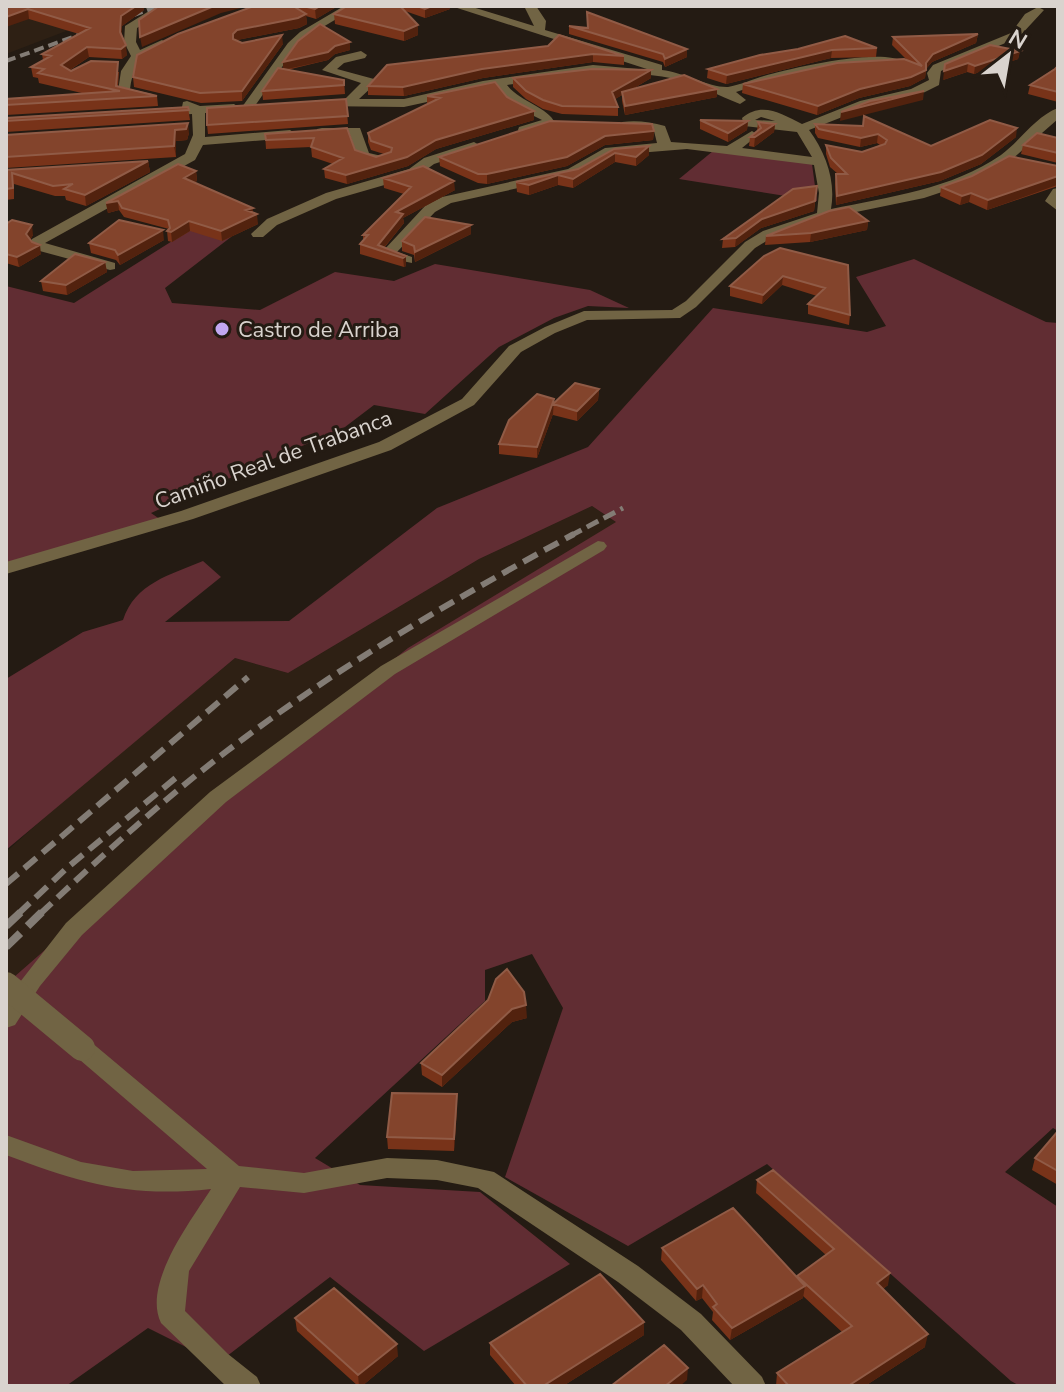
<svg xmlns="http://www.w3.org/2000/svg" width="1064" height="1392" font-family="'Nunito Sans',sans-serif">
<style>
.built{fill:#2e2014}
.green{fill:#612d33}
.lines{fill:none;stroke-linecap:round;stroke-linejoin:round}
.minor{fill:#716444;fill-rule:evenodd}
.rail-far3{stroke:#837c75;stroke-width:4;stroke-dasharray:10 5;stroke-linecap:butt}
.rail-far2{stroke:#837c75;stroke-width:5;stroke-dasharray:13 6;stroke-linecap:butt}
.rail-far1{stroke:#837c75;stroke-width:6;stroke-dasharray:16 8;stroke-linecap:butt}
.rail{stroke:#837c75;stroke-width:8;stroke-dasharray:20 10;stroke-linecap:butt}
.minor-bridge{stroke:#716444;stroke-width:26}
.wall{fill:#783319}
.shaded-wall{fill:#52220e}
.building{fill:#83442c;stroke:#905b46;stroke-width:2}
.poi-dot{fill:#c2a8f2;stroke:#241b13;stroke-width:3}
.labels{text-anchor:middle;stroke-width:6;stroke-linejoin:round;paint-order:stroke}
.far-poi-label{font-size:22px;fill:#d9d3ce;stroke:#241b13;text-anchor:start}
.far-street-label{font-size:22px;fill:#d9d3ce;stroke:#241b13}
</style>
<rect width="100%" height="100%" fill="#241b13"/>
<!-- built -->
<path class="built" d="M 6,6 L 116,12 L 6,54 Z
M 592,506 L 617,523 L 408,648 L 207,808 L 6,984 L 6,852 L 66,798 L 235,658 L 288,673 L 479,559 Z"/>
<!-- green -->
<path class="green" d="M 713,151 L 812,164 L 817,201 L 679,179 Z
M 196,226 L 231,237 L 165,288 L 172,303 L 260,310 L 335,272 L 394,281 L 435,264 L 590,290 L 629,308 L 588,306 L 554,318 L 499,347 L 425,414 L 374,405 L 345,427 L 151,513 L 164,522 L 6,568 L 6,286 L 74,303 Z
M 914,259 L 1046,322 L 1058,323 L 1058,1131 L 1053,1128 L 1005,1172 L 1058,1207 L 1058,1386 L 1020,1386 L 1011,1381 L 767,1164 L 628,1246 L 505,1177 L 563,1008 L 532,954 L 485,970 L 485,1001 L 315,1158 L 360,1185 L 480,1192 L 570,1264 L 424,1351 L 330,1277 L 218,1363 L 148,1328 L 66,1386 L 6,1386 L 6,984 L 207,808 L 408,648 L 616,522 L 592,506 L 479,559 L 288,673 L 235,658 L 6,850 L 6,679 L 83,632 L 123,620 C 135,583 170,575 203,561 L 221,577 L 165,622 L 289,621 L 437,508 L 588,447 L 713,308 L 867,332 L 886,326 L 856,277 Z"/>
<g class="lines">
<!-- minor -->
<path class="minor" d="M 144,6 L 156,6 L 162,12 L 137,28 L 136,42 L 140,50 L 162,40 L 168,44 C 145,62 135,55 130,89 L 152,94 L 154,97 L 148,101 L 118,91 L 121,71 L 131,56 L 124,42 L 125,26 L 149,11 Z
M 344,6 L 358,6 L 308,36 L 296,47 L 252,110 L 244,110 L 242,107 L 288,43 L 300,32 Z
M 451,6 L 469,6 L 534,26 L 524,6 L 536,6 L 546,21 L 545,30 L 662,65 L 662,70 C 682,72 711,88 728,87 C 740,85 753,79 764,76 C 791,68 882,47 904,62 L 898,66 C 842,64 789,75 736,92 L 746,100 L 740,104 C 719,96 699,84 676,79 C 620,67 563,77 507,85 C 520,102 548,107 555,123 L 524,134 L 518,130 L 519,127 L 542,120 L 508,103 L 496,87 L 404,107 L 317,106 L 317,100 L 345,99 L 361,83 L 322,70 L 336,57 L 361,51 L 367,55 L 365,58 L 344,63 L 337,69 L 374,79 L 374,85 L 359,99 L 404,99 L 483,81 L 593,65 L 650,70 Z
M 1038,7 L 1044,10 L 1019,37 L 941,71 L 939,85 L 919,95 L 868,107 L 809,130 C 826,153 836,181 831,209 C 889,197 952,189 1001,155 C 1020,141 1036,116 1058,108 L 1058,119 L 1010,161 L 969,183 L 924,198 L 827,218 L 773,237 L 755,248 L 696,307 L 680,318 L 587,320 L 555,333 L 521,352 L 474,405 L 391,450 L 193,519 L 6,574 L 6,562 L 181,511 L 379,442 L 462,399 L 509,346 L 545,327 L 584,311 L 672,310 L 686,301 L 745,242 L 763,231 L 817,213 L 819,193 L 814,165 L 687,149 L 613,155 L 577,175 L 451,203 L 435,212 L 397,252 L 412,257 L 412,263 L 383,257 L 383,251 L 425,206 L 442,197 L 568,169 L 605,148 L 657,143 L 654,131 L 622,128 L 622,122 C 637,120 650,122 665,126 L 671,142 L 727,146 L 752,131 L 758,135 L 742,148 L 812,157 L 797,132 L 744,126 L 742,118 C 762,101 782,114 802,124 L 860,101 L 911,89 L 929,80 L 927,73 L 933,65 L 1011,33 L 1025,14 ZM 761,117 L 775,121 L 755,120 Z
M 187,101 L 200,106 L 234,104 L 240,108 L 234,112 L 205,113 L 205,137 L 290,130 L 296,134 L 290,138 L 203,145 L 195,160 L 45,243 L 115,263 L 115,269 L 110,270 L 36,250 L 30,242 L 32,239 L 185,154 L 193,135 L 192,114 L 162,116 L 156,112 L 162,108 L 182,107 L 183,102 Z
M 322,128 L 360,128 L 369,153 L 390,158 L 375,163 L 358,158 L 350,135 L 317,135 L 317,129 Z
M 474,142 L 481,146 L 479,149 L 434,164 L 419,175 L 336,199 L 277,225 L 263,237 L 253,237 L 251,234 L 267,219 L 326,193 L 409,169 L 424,158 Z
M 1058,188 L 1058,211 L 1045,201 L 1053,189 Z
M 598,541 L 604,542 L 607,546 L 604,550 L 395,674 L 226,802 L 82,935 L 40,986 L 15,1025 L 6,1028 L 6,1000 L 66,923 L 210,792 L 381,666 Z
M 82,1039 L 91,1042 L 239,1166 L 304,1173 L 387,1158 L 437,1160 L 494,1172 L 638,1266 L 701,1314 L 762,1377 L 766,1386 L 734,1386 L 681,1330 L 618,1282 L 478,1188 L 437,1180 L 387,1178 L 304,1193 L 240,1187 L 189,1271 L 185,1311 L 228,1354 L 257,1377 L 261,1386 L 226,1386 L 161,1323 C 142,1284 191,1221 211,1189 C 131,1198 80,1183 6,1155 L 6,1135 L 81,1162 L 133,1171 L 207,1169 L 73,1054 L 70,1048 L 73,1042 Z"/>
<!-- rail-far3 -->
<path class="rail-far3" d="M 6,61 L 159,6"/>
<!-- rail-far2 -->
<path class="rail-far2" d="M 570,536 L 623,508"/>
<!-- rail-far1 -->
<path class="rail-far1" d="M 6,884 L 248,677
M 18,914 L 68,867 L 178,776
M 40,914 C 105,853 171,792 243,739 C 347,661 460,596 574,534"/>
<!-- rail -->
<path class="rail" d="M 6,926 L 21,912
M 6,947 L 42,912"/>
<!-- minor-bridge -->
<path class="minor-bridge" d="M 6,985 L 82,1048"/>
</g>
<!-- wall -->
<path class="wall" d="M 6,6 L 144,6 L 144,10 L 122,26 L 121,35 L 127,55 L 122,59 L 89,57 L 70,70 L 119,72 L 118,86 L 157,96 L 158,106 L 6,115 L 6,99 L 86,94 L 39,83 L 38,78 L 33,77 L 31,67 L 43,60 L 42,54 L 79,34 L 29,19 Z
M 254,6 L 338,6 L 316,19 L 306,16 L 307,24 L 299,28 L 237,40 L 242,43 L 283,44 L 242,101 L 201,103 L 134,87 L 133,77 Z
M 347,6 L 450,6 L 450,9 L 425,18 L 405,11 L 418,25 L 418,35 L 404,41 L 335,24 L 334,14 Z
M 569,26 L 687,49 L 687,57 L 665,67 L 663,62 L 569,34 Z
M 978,34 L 976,43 L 932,62 L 926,69 L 925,78 L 910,86 L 859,98 L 817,115 L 742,93 L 743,84 L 907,60 L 892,45 L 893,37 Z
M 350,42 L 350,50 L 335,54 L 328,60 L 287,70 L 344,80 L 345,94 L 263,100 L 262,91 L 283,69 Z
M 990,45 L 1020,51 L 1018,59 L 974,74 L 967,72 L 943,80 Z
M 548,46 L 624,56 L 624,65 L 593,62 L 483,78 L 404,96 L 368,95 L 368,86 Z
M 877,48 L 876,57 L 831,58 L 726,84 L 707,78 L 708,69 L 798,49 Z
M 1058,66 L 1058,102 L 1028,94 L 1030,85 Z
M 513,78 L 651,78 L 631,90 L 717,89 L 717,97 L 625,115 L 622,101 L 622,95 L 615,99 L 618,107 L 618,116 L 562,114 L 543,109 L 526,99 L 513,87 Z
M 427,96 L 507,97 L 534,120 L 436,149 L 408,166 L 347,184 L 325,178 L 324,169 L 333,164 L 312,157 L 311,147 L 266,149 L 265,134 L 347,128 L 355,150 L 376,157 L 384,154 L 371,150 L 368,142 L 368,133 L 427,104 Z
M 346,99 L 348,124 L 208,134 L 207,125 Z
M 188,107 L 190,120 L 6,132 L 6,118 Z
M 700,120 L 748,121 L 747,130 L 728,142 L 700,129 Z
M 758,122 L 775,124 L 774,132 L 754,147 L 749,146 L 750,137 L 757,131 Z
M 815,124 L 863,126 L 931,146 L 1016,137 L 981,164 L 940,181 L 836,205 L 835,184 L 836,174 L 838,174 L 830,167 L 826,154 L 826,145 L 862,152 L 880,145 L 877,143 L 860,147 L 818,138 L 815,133 Z
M 654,131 L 653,140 L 605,145 L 567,166 L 487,184 L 478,183 L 440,166 L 439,157 Z
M 189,133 L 187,140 L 176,141 L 176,157 L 6,168 L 6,135 Z
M 1058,138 L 1058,163 L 1021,154 L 1023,145 Z
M 649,146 L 649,155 L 636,166 L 615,162 L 573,188 L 558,185 L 529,195 L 517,192 L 516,182 L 578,169 L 614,149 Z
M 148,161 L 150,172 L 86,206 L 66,200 L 65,196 L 55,196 L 14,184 L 14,199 L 6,200 L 6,170 Z
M 1058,166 L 1058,186 L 987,210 L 969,202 L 960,205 L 940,196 L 941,187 Z
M 196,171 L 197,181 L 194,182 L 253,213 L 258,224 L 222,241 L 190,231 L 172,242 L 168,241 L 167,231 L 169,229 L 124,217 L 119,210 L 108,213 L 106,203 Z
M 383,178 L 455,190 L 403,218 L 404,223 L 384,248 L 406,256 L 406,266 L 404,267 L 360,254 L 360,244 L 363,241 L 363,235 L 404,194 L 384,188 Z
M 817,186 L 814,211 L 761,228 L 735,247 L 722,248 L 723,239 Z
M 868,221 L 867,230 L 810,242 L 765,245 L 766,236 Z
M 6,224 L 33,235 L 30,240 L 41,254 L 19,267 L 6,263 Z
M 471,225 L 471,234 L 415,262 L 414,255 L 402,251 L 402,241 Z
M 164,240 L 120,265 L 116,260 L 91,253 L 89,243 Z
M 764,256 L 848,265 L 850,315 L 849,325 L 808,314 L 808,304 L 817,296 L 782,285 L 762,304 L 730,296 L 730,286 Z
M 105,262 L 107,272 L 67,295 L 43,291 L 41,281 Z
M 599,389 L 598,400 L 577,421 L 553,415 L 553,414 L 537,458 L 499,454 L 499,444 L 554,399 L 554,403 Z
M 488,1000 L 527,1018 L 512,1022 L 442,1087 L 422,1075 L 421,1063 Z
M 457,1107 L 454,1151 L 388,1149 L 387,1137 Z
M 1058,1131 L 1058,1185 L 1032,1170 L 1035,1158 Z
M 757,1180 L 888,1285 L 883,1289 L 925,1347 L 865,1386 L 776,1386 L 777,1373 L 842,1332 L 803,1296 L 803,1298 L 730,1340 L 712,1320 L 713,1312 L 702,1298 L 696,1301 L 661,1260 L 662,1248 L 797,1277 L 826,1255 L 756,1193 Z
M 295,1318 L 398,1356 L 362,1386 L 358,1386 L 297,1331 Z
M 644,1335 L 563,1386 L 516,1386 L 490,1355 L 490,1343 Z"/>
<!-- shaded-wall -->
<path class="shaded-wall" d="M 136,6 L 144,6 L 144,10 L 122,26 L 121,42 L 120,32 L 121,16 Z
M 214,6 L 249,6 L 221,13 L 142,47 L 140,37 Z
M 320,6 L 338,6 L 316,19 L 315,9 Z
M 432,6 L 450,6 L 450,9 L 425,18 L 425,9 Z
M 28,9 L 29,19 L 6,27 L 6,17 Z
M 306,14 L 307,24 L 299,28 L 237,40 L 234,44 L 233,34 L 237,30 Z
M 418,25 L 418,35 L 404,41 L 404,31 Z
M 978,34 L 976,43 L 932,62 L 925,70 L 926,70 L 925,78 L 910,86 L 859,98 L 817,115 L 818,106 L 926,63 L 933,54 Z
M 282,35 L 283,44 L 242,101 L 242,91 Z
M 350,42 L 350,50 L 335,54 L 328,60 L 283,70 L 283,62 Z
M 126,45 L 127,55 L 122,59 L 121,49 Z
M 87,47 L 89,57 L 62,75 L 61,65 Z
M 687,49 L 687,57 L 665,67 L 665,59 Z
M 832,50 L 831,58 L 726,84 L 727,75 Z
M 1020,51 L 1018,59 L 974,74 L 975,66 Z
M 593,54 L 593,62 L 483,78 L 404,96 L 403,87 L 482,69 Z
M 968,63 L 967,72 L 943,80 L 944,71 Z
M 651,70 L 651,78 L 612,101 L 612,92 Z
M 717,89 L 717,97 L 625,115 L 625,106 Z
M 924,91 L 923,100 L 840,121 L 841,112 Z
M 534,111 L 534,120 L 436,149 L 408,166 L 347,184 L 346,175 L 436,140 Z
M 748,121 L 747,130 L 728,142 L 728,133 Z
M 188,123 L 189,133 L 187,140 L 176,141 L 176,157 L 174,146 L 175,130 Z
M 775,124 L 774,132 L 754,147 L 755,137 Z
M 1017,128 L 1016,137 L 981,164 L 940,181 L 836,205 L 837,196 Z
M 654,131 L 653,140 L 605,145 L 567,166 L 487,184 L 487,174 L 605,136 Z
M 878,134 L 877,143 L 860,147 L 861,138 Z
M 649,146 L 649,155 L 636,166 L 636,157 Z
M 615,153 L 615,162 L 573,188 L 573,179 Z
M 148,161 L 150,172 L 86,206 L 85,195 Z
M 196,171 L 197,181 L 185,187 L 184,178 Z
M 558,175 L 558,185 L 529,195 L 529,185 Z
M 1058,176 L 1057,185 L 987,210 L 988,200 Z
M 454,181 L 455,190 L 403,218 L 404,223 L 381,251 L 378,245 L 396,212 Z
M 971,193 L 969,202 L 960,205 L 962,196 Z
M 118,201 L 119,210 L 108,213 L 106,203 Z
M 815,201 L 814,211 L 761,228 L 735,247 L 736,238 L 762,219 Z
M 253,208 L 253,216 L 257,214 L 258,224 L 222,241 L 221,231 L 246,210 Z
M 189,221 L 190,231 L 172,242 L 171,232 Z
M 868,221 L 867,230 L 810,242 L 811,233 Z
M 32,225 L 33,235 L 28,244 L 26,234 Z
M 471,225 L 471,234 L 415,262 L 415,252 Z
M 163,230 L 164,240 L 120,265 L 118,255 Z
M 40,245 L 41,254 L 19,267 L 17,257 Z
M 406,256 L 406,266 L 404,267 L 403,258 Z
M 105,262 L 107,272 L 67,295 L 66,285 Z
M 783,276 L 782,285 L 762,304 L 763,295 Z
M 599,389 L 598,400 L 577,421 L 577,411 Z
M 554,399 L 553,414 L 537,458 L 537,447 Z
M 526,1005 L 527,1018 L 512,1022 L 442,1087 L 442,1075 L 512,1009 Z
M 457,1094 L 457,1107 L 454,1151 L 454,1139 Z
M 890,1273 L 888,1285 L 875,1295 L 877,1283 Z
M 703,1285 L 702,1298 L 696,1301 L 697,1289 Z
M 805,1286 L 803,1298 L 730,1340 L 732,1328 Z
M 644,1322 L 644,1335 L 563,1386 L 543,1386 Z
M 928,1334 L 925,1347 L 865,1386 L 848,1386 Z
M 397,1344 L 398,1356 L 362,1386 L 359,1386 L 358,1375 Z
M 688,1368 L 687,1380 L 680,1386 L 665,1386 Z"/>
<!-- building -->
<path class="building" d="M 6,6 L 136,6 L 121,16 L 120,32 L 126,45 L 121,49 L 87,47 L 61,65 L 71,71 L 91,61 L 118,62 L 116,86 L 157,96 L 6,105 L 6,99 L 120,91 L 38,73 L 44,69 L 31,67 L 51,56 L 42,54 L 90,28 L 28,9 L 6,17 Z
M 159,6 L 214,6 L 140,37 L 139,20 Z
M 254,6 L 293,6 L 306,14 L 298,18 L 237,30 L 233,34 L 233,39 L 242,43 L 282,35 L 242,91 L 200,93 L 133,77 L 137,55 L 178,34 Z
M 303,6 L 320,6 L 315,9 Z
M 347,6 L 400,6 L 418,25 L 404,31 L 334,14 Z
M 417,6 L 432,6 L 425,9 Z
M 587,12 L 687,49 L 665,59 L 663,54 L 569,26 L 588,28 Z
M 320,24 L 350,42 L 335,46 L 328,52 L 283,62 L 298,41 Z
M 978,34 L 933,54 L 926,63 L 926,70 L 911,77 L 860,89 L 818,106 L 743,84 L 837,63 L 904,59 L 922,66 L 893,37 Z
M 559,35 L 624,56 L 593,54 L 482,69 L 403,87 L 368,86 L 387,65 L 548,46 Z
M 845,36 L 877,48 L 832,50 L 727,75 L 708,69 L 760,55 L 798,49 Z
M 990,45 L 1020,51 L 975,66 L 968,63 L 944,71 L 945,64 Z
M 1058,66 L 1058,92 L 1030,85 L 1055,69 Z
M 278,68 L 344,80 L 344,85 L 262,91 Z
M 592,69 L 651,70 L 612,92 L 618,107 L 562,106 L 543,100 L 526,91 L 513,78 Z
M 684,75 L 717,89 L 625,106 L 622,92 Z
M 495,82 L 507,97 L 534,111 L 436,140 L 407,157 L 346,175 L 324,169 L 343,158 L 311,147 L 314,138 L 266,140 L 265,134 L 347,128 L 355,150 L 376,157 L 391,152 L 392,148 L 371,141 L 368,133 L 440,98 L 427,96 Z
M 924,91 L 841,112 L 870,101 Z
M 346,99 L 348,116 L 207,125 L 207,108 Z
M 188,107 L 189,110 L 6,121 L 6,118 Z
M 864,116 L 931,146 L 990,120 L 1017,128 L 982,155 L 941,172 L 837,196 L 836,174 L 847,174 L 831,158 L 826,145 L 862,152 L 885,144 L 887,140 L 878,134 L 861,138 L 819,129 L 815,124 L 863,126 Z
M 700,120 L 748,121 L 728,133 Z
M 550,121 L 652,124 L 654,131 L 605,136 L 567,157 L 487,174 L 478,174 L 439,157 Z
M 758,122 L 775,124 L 755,137 L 750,137 L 761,128 Z
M 188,123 L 186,129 L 175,130 L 174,146 L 6,157 L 6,135 Z
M 1037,133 L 1058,138 L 1058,153 L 1023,145 Z
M 649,146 L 636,157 L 615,153 L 573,179 L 558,175 L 529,185 L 516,182 L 578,169 L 614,149 Z
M 1009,156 L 1058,166 L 1058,176 L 988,200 L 971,193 L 962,196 L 941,187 L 972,176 Z
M 148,161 L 85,195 L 64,189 L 73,184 L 53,186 L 12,173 L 13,188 L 6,189 L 6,170 Z
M 178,164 L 196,171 L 184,178 L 253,208 L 246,210 L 257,214 L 221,231 L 189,221 L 171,232 L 167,231 L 170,228 L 168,220 L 122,208 L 118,201 L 106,203 Z
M 423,166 L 454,181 L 396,212 L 403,214 L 378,245 L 406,256 L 403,258 L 360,244 L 368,235 L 363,235 L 411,187 L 383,178 Z
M 817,186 L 815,201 L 762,219 L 736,238 L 723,239 L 793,189 Z
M 849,207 L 868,221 L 811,233 L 766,236 L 829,211 Z
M 425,217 L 471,225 L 415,252 L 414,246 L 402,241 Z
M 12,220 L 32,225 L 26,234 L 32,242 L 40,245 L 17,257 L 6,254 L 6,224 Z
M 119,220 L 163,230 L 118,255 L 115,250 L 89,243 Z
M 780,248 L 848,265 L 850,315 L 808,304 L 825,288 L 783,276 L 763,295 L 730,286 L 764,256 Z
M 75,254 L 105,262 L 66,285 L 41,281 Z
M 575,383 L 599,389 L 577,411 L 553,404 Z
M 537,394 L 554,399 L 537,447 L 499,444 L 509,420 Z
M 507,969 L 524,992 L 526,1005 L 512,1009 L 442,1075 L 421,1063 L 488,1000 L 496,979 Z
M 392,1093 L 457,1094 L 454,1139 L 387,1137 Z
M 1058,1131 L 1058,1171 L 1035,1158 Z
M 773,1170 L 890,1273 L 877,1283 L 928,1334 L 848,1386 L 789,1386 L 777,1373 L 852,1326 L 797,1276 L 834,1249 L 757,1180 Z
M 733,1208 L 805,1286 L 732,1328 L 713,1307 L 717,1304 L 703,1285 L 697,1289 L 662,1248 Z
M 600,1274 L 644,1322 L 543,1386 L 527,1386 L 490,1343 Z
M 334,1288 L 397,1344 L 358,1375 L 295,1318 Z
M 664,1345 L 688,1368 L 665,1386 L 611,1386 Z"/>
<!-- markers -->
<circle class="poi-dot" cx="222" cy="329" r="8"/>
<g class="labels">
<!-- far-poi labels -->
<g class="far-poi-label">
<text x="238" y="337">Castro de Arriba</text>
</g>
<!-- far-street labels -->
<g class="far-street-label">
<text transform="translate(273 459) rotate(-20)" y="8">Camiño Real de Trabanca</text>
</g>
</g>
<!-- border -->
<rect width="1064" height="1392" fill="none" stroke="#d9d3ce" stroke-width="16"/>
<!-- north arrow -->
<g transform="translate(1008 56) rotate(31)" stroke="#241b13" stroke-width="6" paint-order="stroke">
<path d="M0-6L14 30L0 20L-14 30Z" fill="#d9d3ce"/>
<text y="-12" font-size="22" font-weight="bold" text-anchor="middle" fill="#d9d3ce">N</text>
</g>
</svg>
